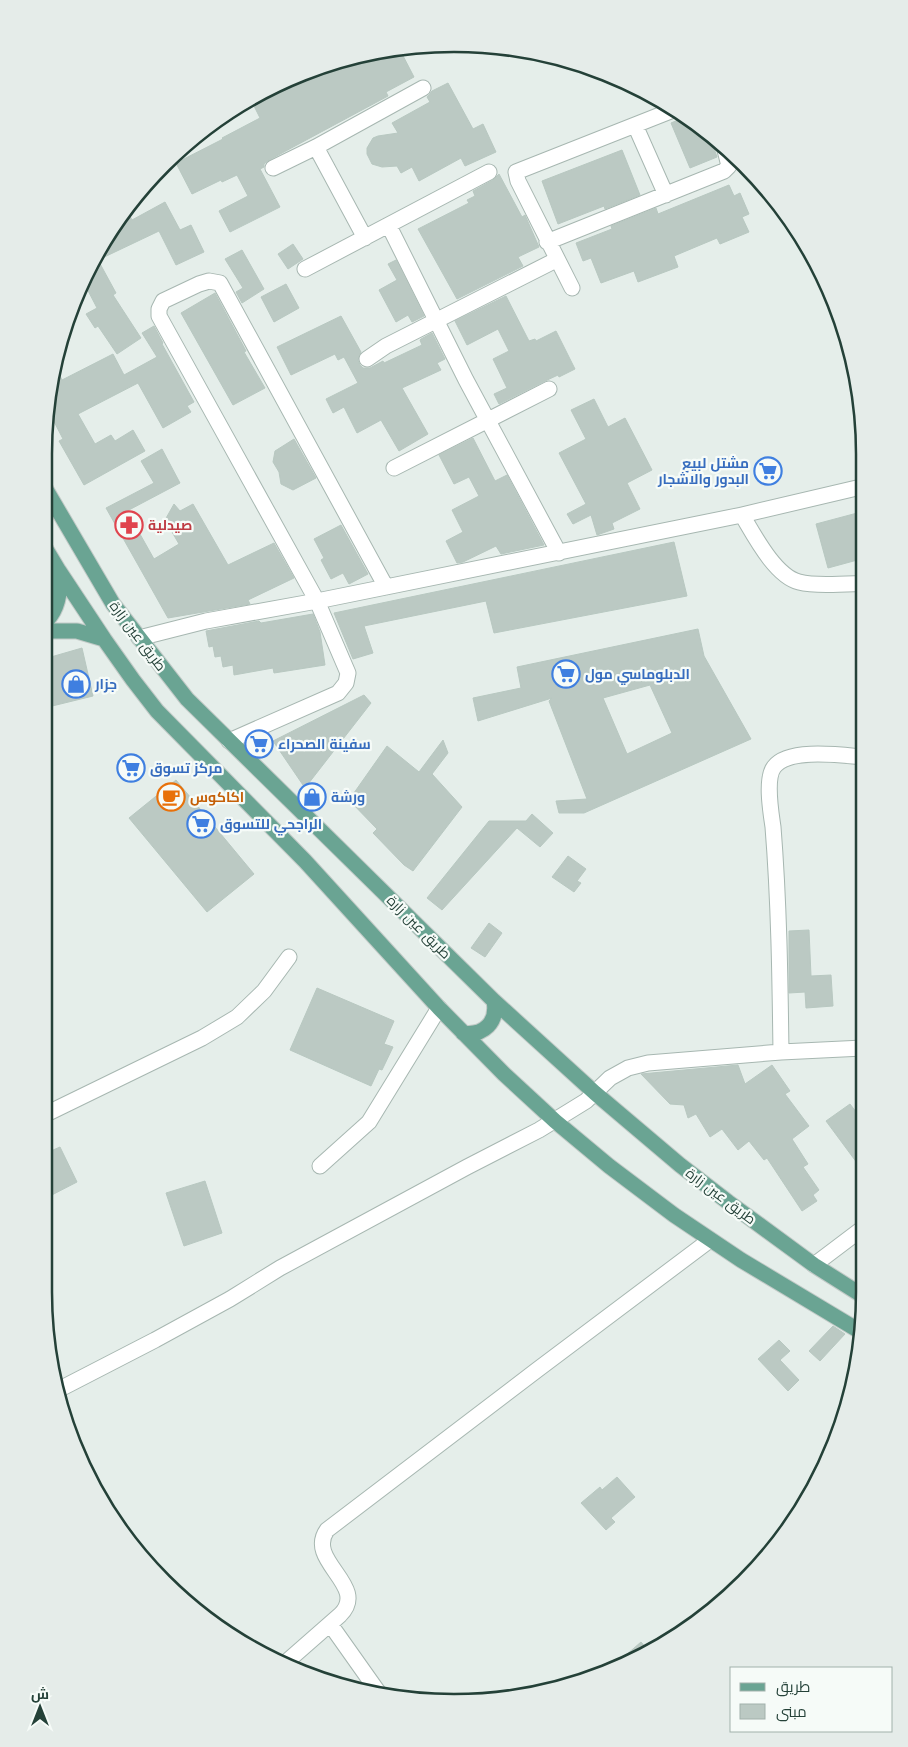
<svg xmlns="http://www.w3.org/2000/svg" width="908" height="1747" font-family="'Work Sans',Cairo,sans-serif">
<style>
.building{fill:#bbc9c3;stroke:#b8c8c1;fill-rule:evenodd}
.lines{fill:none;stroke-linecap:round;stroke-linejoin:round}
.minor-casing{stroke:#a7b7b1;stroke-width:17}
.major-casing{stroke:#c2cac7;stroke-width:17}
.minor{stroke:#fff;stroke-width:15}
.major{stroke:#6aa493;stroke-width:15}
.labels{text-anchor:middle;stroke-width:4.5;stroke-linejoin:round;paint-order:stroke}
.shop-label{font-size:14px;font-weight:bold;fill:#366cbe;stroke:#f6fbf8;text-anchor:start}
.health-label{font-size:14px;font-weight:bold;fill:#be3a42;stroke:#f6fbf8;text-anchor:start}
.street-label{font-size:14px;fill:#244138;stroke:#f6fbf8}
.food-label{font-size:14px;font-weight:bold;fill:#c56008;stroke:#f6fbf8;text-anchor:start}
.rim{fill:none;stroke:#244138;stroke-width:2.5}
</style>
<rect width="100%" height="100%" fill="#e5eeea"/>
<!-- building -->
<path class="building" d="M 399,48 L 414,77 L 386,92 L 388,96 L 269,160 L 264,164 L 264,167 L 260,169 L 280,207 L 230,232 L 219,211 L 248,196 L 237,175 L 222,182 L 221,180 L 192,194 L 176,163 L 223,139 L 222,138 L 260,118 L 250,98 L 322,66 Z
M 448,83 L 473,129 L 483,124 L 496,152 L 465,166 L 461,158 L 419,181 L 412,167 L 401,173 L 397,166 L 382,167 L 372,164 L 367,154 L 367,148 L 373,138 L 378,136 L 398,133 L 392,123 L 430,102 L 427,97 L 432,91 Z
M 685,117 L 709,134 L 717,157 L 690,168 L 671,123 Z
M 622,150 L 640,195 L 605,209 L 604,206 L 558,224 L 542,181 Z
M 499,174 L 522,217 L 525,215 L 539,247 L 518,257 L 523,266 L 457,299 L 418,229 L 469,203 L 467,200 L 475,196 L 473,191 L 493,180 Z
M 729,185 L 734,196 L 740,193 L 749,214 L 742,217 L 749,232 L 720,244 L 717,238 L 674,256 L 678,267 L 638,282 L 634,271 L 601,283 L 591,258 L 583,261 L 576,243 L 612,229 L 611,226 L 656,208 L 658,214 Z
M 165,202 L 180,230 L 191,225 L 204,252 L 176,265 L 159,231 L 98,260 L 116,293 L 113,295 L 141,338 L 117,354 L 98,326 L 95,328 L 86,314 L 97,308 L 83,281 L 86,273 L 126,209 L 132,220 Z
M 293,244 L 303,259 L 288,269 L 278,254 Z
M 242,250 L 264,289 L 242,303 L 236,292 L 243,288 L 225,259 Z
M 396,260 L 424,316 L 412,322 L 408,315 L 396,322 L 379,290 L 397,280 L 388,264 Z
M 286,284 L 299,308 L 274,322 L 261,297 Z
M 215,293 L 246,351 L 244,352 L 265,388 L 233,405 L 181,313 Z
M 506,296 L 529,341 L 535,339 L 536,341 L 556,331 L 575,369 L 559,377 L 558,375 L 545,381 L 499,404 L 494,394 L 507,388 L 493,359 L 509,351 L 498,329 L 467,345 L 455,321 Z
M 341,316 L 361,352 L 358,360 L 360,365 L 363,368 L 370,368 L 383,361 L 384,363 L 422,345 L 420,340 L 421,339 L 432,333 L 445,359 L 437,363 L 441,370 L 402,388 L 428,434 L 399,451 L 381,420 L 357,433 L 344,407 L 333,413 L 326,399 L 358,383 L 344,357 L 338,360 L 335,354 L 291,375 L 277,347 Z
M 154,326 L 163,343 L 162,344 L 194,402 L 187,406 L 191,412 L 163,428 L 138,383 L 78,414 L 95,444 L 111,435 L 115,441 L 133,430 L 145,451 L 84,485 L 59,441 L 63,439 L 48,410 L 55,366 L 62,380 L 113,354 L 124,375 L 157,357 L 142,333 Z
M 594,399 L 608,427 L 625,418 L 652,470 L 627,483 L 640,509 L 612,523 L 614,529 L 597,535 L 591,515 L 573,524 L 567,514 L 586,504 L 559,453 L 586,439 L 571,410 Z
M 473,438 L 495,481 L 507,475 L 544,545 L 501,554 L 496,546 L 463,562 L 457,563 L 446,541 L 463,532 L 452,510 L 479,496 L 469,477 L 454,484 L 439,455 Z
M 294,439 L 316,478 L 293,490 L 281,484 L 279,472 L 273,462 L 275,451 Z
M 162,449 L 180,483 L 127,511 L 154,559 L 179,544 L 165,520 L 174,504 L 180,511 L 193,504 L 228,565 L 274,543 L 294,578 L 248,600 L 250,604 L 168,618 L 106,508 L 154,483 L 141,461 Z
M 861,512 L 861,559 L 828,568 L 816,524 Z
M 341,525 L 368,574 L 349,584 L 343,573 L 331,579 L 321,560 L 324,558 L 314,539 Z
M 674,542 L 687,596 L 494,633 L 486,601 L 364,626 L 373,653 L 353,659 L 334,613 Z
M 313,614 L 320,632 L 325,665 L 274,673 L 273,668 L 234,675 L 233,665 L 223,667 L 221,656 L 215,657 L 213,646 L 209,647 L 206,631 L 259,621 L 261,623 Z
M 698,629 L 704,656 L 751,739 L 584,813 L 559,813 L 556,801 L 587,799 L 549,701 L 552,698 L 478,721 L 473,698 L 521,688 L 517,667 ZM 650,685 L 672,733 L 627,754 L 603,698 Z
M 82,648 L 93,696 L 44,708 L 44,659 Z
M 364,695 L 371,703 L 305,788 L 273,741 Z
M 443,740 L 448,753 L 432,774 L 462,807 L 413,871 L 404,865 L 373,833 L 377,829 L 349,800 L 387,746 L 419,772 Z
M 176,780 L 254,874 L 207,912 L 129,818 Z
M 532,814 L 553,833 L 540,847 L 517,828 L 442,910 L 427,898 L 489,821 L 526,821 Z
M 568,856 L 586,869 L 577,881 L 581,883 L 574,892 L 552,877 Z
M 489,923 L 502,933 L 485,957 L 471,948 Z
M 809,930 L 811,976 L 831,975 L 833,1006 L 806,1008 L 805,992 L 789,993 L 789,931 Z
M 317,988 L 394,1021 L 384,1044 L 393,1047 L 382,1070 L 379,1069 L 371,1086 L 290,1050 Z
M 738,1065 L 745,1084 L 772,1065 L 790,1091 L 785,1094 L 809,1126 L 792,1139 L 808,1164 L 803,1167 L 819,1190 L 813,1195 L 817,1201 L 802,1211 L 767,1158 L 764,1160 L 749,1141 L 738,1150 L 722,1129 L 710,1137 L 696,1114 L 688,1118 L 684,1105 L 670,1104 L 641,1074 Z
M 850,1104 L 863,1121 L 863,1171 L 826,1121 Z
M 60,1147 L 77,1182 L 44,1199 L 44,1154 Z
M 205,1181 L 222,1233 L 184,1246 L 166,1193 Z
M 833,1326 L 845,1334 L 820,1361 L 809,1351 Z
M 779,1340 L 790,1351 L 780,1360 L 799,1380 L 788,1391 L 758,1359 Z
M 617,1477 L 635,1497 L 611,1518 L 615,1522 L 606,1530 L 581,1503 L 600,1487 L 602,1490 Z
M 641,1642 L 649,1651 L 635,1661 L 611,1668 Z"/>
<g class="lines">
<!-- minor casing -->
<g class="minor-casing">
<path id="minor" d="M 635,125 L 666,195
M 316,147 L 365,238
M 273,168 L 316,147 L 423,88
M 389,226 L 466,380 L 559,553
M 547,242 L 724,171 L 729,166 L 725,150
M 305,269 L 489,172
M 572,288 L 518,181 L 516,172 L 673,110
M 367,359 L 386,346 L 556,260
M 394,468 L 549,389
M 742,515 C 754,535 775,576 799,582 C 818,587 841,583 861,584
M 139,638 L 206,621 L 317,601 L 742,515 L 861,487
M 229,741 L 338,693 L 346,683 L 348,673 L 317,601 L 159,316 L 159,309 L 163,301 L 199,284 L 209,281 L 220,283 L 386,587
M 781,1052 C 780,977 779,902 773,827 C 771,813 765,779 774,767 C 788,748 840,755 862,757
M 44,1115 L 202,1038 L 237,1017 L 264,991 L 289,957
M 320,1166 L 369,1122 L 439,1008
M 814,1265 L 863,1228
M 60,1389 L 155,1340 L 230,1299 L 280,1268 L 467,1167 L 539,1130 L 586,1101 L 610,1078 L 628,1068 L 648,1063 L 781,1052 L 863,1048
M 330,1624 L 381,1696
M 283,1665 L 340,1615 C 370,1586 305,1561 327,1530 L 537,1370 L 710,1240"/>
</g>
<!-- major casing -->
<g class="major-casing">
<path id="major" d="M 45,488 L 113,604 L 187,699 L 494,1001 L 595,1093 L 680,1165 L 728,1202 L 814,1265 L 863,1296
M 44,546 L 59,571 L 104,639 L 133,680 L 157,711 L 305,861 L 439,1008 L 504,1074 L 555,1121 L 609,1166 L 674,1215 L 741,1260 L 861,1332
M 44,623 C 59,610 61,591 59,572
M 44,631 L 77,631 L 104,639
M 463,1033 C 484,1036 498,1022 494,1001"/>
</g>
<!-- minor -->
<use href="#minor" class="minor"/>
<!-- major -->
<use href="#major" class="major"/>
</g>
<!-- icons -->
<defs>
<g id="supermarket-ring" transform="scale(1.4375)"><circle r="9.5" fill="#f6fbf8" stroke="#3f7fe0" stroke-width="1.5"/><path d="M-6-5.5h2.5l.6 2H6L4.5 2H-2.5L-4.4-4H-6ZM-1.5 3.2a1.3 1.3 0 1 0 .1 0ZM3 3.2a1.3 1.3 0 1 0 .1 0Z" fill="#3f7fe0"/></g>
<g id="pharmacy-ring" transform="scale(1.4375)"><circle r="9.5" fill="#f6fbf8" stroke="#e0444e" stroke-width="1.5"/><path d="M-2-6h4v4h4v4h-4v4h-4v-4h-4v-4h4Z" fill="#e0444e"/></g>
<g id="shop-ring" transform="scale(1.4375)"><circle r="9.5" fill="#f6fbf8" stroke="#3f7fe0" stroke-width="1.5"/><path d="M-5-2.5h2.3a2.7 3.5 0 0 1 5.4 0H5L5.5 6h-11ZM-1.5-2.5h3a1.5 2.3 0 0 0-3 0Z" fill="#3f7fe0"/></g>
<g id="cafe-ring" transform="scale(1.4375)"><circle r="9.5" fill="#f6fbf8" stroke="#e8710a" stroke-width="1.5"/><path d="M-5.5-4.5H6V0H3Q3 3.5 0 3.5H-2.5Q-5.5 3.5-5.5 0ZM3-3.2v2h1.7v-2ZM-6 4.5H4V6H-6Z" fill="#e8710a"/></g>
</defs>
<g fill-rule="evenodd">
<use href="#supermarket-ring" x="768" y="471"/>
<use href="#pharmacy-ring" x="129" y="525"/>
<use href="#supermarket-ring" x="566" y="674"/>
<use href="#shop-ring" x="76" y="684"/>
<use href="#supermarket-ring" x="259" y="744"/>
<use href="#supermarket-ring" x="131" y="768"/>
<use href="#cafe-ring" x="171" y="797"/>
<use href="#shop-ring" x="312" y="797"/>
<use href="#supermarket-ring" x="201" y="824"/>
</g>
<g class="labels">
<!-- shop labels -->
<g class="shop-label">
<text x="749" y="468" text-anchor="end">مشتل لبيع<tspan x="749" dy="16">البدور والاشجار</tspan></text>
<text x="585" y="679">الدبلوماسي مول</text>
<text x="95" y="689">جزار</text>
<text x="278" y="749">سفينة الصحراء</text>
<text x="150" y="773">مركز تسوق</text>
<text x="331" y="802">ورشة</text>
<text x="220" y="829">الراجحي للتسوق</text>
</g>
<!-- health labels -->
<g class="health-label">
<text x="148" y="530">صيدلية</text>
</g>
<!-- street labels -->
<g class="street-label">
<text transform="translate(138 636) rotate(53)" y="5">طريق عين زارة</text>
<text transform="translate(419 927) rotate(45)" y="5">طريق عين زارة</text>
<text transform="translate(721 1196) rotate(37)" y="5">طريق عين زارة</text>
</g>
<!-- food labels -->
<g class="food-label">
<text x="190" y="802">اكاكوس</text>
</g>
</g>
<!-- crop -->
<path d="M0 0H908V1747H0ZM454 52H454A402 402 0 0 1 856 454V1292A402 402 0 0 1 454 1694H454A402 402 0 0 1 52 1292V454A402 402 0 0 1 454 52Z" fill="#e5ece9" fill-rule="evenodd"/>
<path class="rim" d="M454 52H454A402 402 0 0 1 856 454V1292A402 402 0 0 1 454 1694H454A402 402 0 0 1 52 1292V454A402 402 0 0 1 454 52Z"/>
<!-- legend -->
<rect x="730" y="1667" width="162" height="65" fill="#f6fbf8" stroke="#a2b1ab"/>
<rect x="740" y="1683" width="25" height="8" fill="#6aa493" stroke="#a2b1ab"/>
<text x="776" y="1692" font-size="15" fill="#244138">طريق</text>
<rect x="740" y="1704" width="25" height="15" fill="#bbc9c3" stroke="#a2b1ab"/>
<text x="776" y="1717" font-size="15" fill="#244138">مبنى</text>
<!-- north arrow -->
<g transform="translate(40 1707)" stroke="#f6fbf8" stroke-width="4" paint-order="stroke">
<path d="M0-4L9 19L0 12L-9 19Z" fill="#244138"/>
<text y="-8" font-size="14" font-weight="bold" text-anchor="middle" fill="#244138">ش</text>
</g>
</svg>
